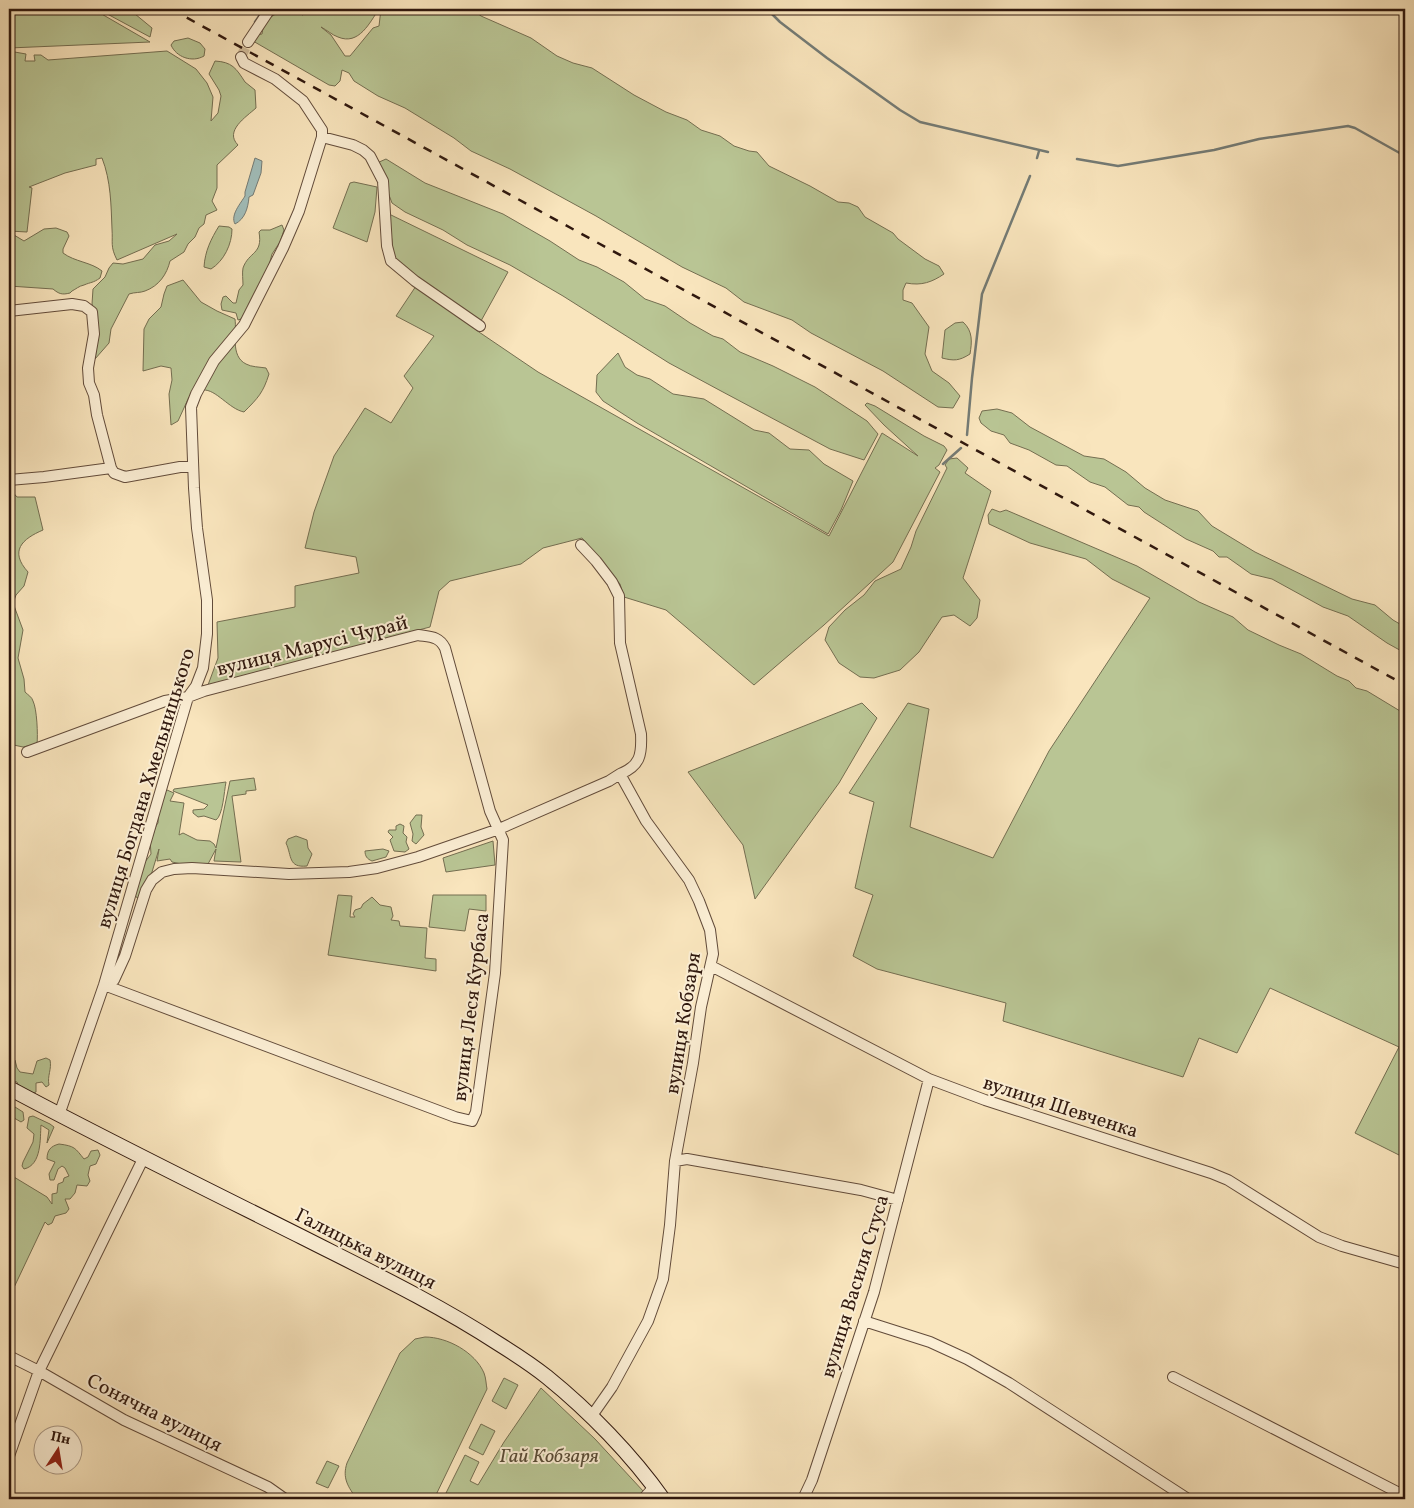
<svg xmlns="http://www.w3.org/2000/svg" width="1414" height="1508" font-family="Vollkorn,serif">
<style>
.green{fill:#b9c594;stroke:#746e51}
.water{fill:#a1bdb9;stroke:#747b75}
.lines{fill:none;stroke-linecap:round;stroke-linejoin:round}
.stream{stroke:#747b75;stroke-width:2.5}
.street-tunnel{stroke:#d1bc9a;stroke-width:10;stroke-dasharray:10 5;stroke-linecap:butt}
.street-casing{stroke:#624b3a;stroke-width:12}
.secondary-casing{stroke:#30180e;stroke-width:16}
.street{stroke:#fbeed4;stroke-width:10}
.secondary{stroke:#fbeed4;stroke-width:14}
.rail{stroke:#30180e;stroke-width:2.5;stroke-dasharray:9 9;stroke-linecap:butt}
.labels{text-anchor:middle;stroke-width:4;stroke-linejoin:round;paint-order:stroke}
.street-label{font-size:20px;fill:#30180e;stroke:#fbeed4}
.park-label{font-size:20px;font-style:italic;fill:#594c36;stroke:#fbeed4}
</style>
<rect width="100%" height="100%" fill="#f9e5bd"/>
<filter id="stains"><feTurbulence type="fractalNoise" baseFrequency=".004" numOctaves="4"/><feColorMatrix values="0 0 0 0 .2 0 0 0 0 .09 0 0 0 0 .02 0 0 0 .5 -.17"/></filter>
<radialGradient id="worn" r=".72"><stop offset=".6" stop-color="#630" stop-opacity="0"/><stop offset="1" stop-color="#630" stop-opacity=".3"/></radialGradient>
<!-- green -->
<path class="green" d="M 9,9 L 93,9 L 150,42 L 9,48 Z
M 98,9 L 129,9 L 152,28 L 150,37 Z
M 294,9 L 379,9 C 370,22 359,46 338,37 C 332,35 327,30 321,27 L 331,35 L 345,56 L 350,56 L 373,28 L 379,26 L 381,9 L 472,9 L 481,16 L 531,38 L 557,56 L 573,63 L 592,68 L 634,95 L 666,112 L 687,120 L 701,130 L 720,136 L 734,146 L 749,151 L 757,152 L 769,166 L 810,186 L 838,202 L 849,203 L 858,207 L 865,217 L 893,233 L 898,239 L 925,259 L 939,266 L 944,274 C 932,282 922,286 906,283 L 903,290 L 903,300 L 912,303 L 929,327 L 925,354 L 932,371 L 949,383 L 960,396 L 953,408 L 938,407 L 883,371 L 811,333 L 792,320 L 744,302 L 726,288 L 682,267 L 596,216 L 510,169 L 471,151 L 454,138 L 405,108 L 378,96 L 354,81 L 349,73 L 342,70 L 340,81 L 335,86 L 329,85 L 253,41 L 256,35 L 262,34 C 264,13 286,7 303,15 Z
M 188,38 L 200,43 L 205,49 L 204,56 C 192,63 176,57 171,45 L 174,41 Z
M 9,51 L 26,54 L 25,61 L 35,61 L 34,55 L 41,55 L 48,60 L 167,51 L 196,69 L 207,83 L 213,97 L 211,121 L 218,113 L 221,96 L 219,90 L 209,74 L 215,61 C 232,62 236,68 245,82 C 248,85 252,87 255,90 L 256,108 C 246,117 224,131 238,145 L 217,165 L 217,188 L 212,201 L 217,210 L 206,215 L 204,224 L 199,228 L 195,237 L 188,244 L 184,252 L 170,261 C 167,274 159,286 145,291 C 140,293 135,292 129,294 L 111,329 L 109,343 L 95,359 L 98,337 L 94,310 L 92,304 L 93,289 L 105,277 L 109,268 L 113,263 L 123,264 L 143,259 L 155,245 L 169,241 L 177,234 L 117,260 C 110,246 113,243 112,229 C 111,205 111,181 102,158 L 96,159 L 96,165 L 65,173 L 29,187 L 32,188 L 27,232 L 9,231 Z
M 386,159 L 425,183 L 503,214 L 550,241 L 579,260 L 597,267 L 624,282 L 645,299 L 665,306 L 690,323 L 713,336 L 723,339 L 740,352 L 773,366 L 815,387 L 867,421 L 878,434 L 864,460 L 830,449 L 721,391 L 669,363 L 563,296 L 510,265 L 467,245 L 443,230 L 405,212 L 392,203 L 377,163 Z
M 354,182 L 377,187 L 375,212 L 367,242 L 333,228 L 350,183 Z
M 389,214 L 508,272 L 476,330 L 538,372 L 829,536 L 882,433 L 918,456 L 884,425 L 865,405 L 867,403 L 875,406 L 924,436 L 944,446 L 947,450 L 939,465 L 935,468 L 940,472 L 893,562 L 824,625 L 754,685 L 666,610 L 624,597 L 620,584 L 582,538 L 543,548 L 521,564 L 450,581 L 439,591 L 430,627 L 208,685 L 218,658 L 217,622 L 295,607 L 295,586 L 359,573 L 356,557 L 305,548 L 314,512 L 334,456 L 365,408 L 391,423 L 413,388 L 404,376 L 434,336 L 396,316 L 420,280 L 394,261 Z
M 282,225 L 284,230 L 280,242 L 272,254 L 267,273 L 258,286 L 249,307 L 241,319 L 238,320 L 236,313 L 222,310 L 221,304 L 223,297 L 226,296 L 233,303 L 236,303 L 239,290 L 243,285 C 243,280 242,273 243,268 C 249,251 263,255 259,232 L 261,230 L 270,230 Z
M 219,226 L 229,227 L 232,229 C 232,244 224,261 211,269 L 204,267 C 205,251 211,239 219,226 Z
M 56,228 L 67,232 L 69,236 L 63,249 L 63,253 C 75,262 91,262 102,271 L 100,278 C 93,283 91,282 84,285 C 79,286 76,289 72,291 L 70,293 C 62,295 59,294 53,289 L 9,286 L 9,232 L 24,241 L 44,229 Z
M 183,280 L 201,302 L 217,311 L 235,319 C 237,333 230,356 246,364 C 251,367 260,367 266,368 L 269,374 C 263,393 258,398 244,412 C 229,409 216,389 203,390 C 199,391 193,395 189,397 L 178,421 L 171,425 L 169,394 L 172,380 L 171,368 L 161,366 L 143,371 L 144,329 L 149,319 L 161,307 L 164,294 L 167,286 Z
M 963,322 C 973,331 972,342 970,354 C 959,361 954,361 942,358 L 945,330 L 955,323 Z
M 618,353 L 625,367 L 637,375 L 650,379 L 673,394 L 704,399 L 754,430 L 769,433 L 790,449 L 809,450 L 824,464 L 853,481 L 841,510 L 828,534 L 637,423 L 603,401 L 596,392 L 597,375 Z
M 997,409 L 1012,413 L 1030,427 L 1084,456 L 1104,459 L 1126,472 L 1145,488 L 1165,500 L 1198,511 L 1212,526 L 1255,552 L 1352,599 L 1375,605 L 1393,620 L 1405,627 L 1405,653 L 1387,643 L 1348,616 L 1323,607 L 1272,579 L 1251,574 L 1227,557 L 1219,557 L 1213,551 L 1186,539 L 1144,512 L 1139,507 L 1128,505 L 1105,487 L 1090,482 L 1067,466 L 1056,465 L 1029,450 L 1010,443 L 1004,435 L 991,431 L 981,423 L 979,418 L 982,411 Z
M 957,458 L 968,468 L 965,473 L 991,491 L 963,578 L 980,600 L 977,618 L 970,626 L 954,615 L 942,617 L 919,652 L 900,670 L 874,678 L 860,677 L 839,663 L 825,640 L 829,627 L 845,610 L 864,595 L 875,581 L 901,569 L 911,547 L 916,531 L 947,468 L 945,465 L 949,459 Z
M 9,488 L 17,497 L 35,497 L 43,530 C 22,539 9,551 28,572 L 24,586 L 16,595 L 13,603 L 23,630 L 18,658 L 24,679 L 25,692 C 28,695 32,697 33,701 C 37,709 38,735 37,744 L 23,747 L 9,744 Z
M 992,509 L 1000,512 L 1006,510 L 1137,566 L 1199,602 L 1233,617 L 1248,630 L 1279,645 L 1301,654 L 1337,676 L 1349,681 L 1356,688 L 1367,691 L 1405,714 L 1405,1158 L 1355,1133 L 1399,1047 L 1270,988 L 1237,1053 L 1199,1038 L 1183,1077 L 1003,1021 L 1006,1003 L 877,969 L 853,956 L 873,895 L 855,888 L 874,802 L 849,793 L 908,703 L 929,709 L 910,827 L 993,858 L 1049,751 L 1150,598 L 1112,579 L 1086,559 L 1030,543 L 989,524 L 988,515 Z
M 862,703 L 877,718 L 839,783 L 755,899 L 743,845 L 688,772 Z
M 254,778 L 256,790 L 246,791 L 246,794 L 232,796 L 241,862 L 214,861 L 216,849 L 208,864 L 196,867 L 172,862 L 170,859 L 157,861 L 159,849 L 152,872 L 139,898 L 136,897 L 133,892 L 142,866 L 151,854 L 150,840 C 155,835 153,829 158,823 L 159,806 L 163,799 L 164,791 L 167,790 L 174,793 L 170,801 L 184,803 L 179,835 L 183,833 L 197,840 L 210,841 L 214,844 L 216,848 L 230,781 Z
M 226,782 C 224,792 223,815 216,820 L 204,816 L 198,817 L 193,813 L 193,810 L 204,809 L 208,805 L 173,791 L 174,789 Z
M 416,815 L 422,815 L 421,827 L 424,835 L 416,844 L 412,841 L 413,834 L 410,823 Z
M 400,824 L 404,826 L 403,833 L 407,837 L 406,842 L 409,849 L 405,852 L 394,851 L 390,840 L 393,837 L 388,832 L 389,830 L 396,830 L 396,826 Z
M 296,836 L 307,840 L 308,848 L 312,854 L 307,866 C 288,868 292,856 286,843 L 288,839 Z
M 493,841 L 495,865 L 446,872 L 443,858 Z
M 383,849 L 389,851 L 386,857 L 372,861 C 367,859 365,856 365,851 Z
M 338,895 L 352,896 L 350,917 L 355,917 L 353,914 L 355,910 L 361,908 L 363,904 L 372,897 L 380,905 L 391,907 L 393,916 L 391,920 L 399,921 L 400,926 L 427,928 L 425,958 L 436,959 L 436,971 L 328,955 Z
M 433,895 L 486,895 L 486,911 L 469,909 L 465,931 L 429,927 Z
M 46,1058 L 50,1060 C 52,1069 47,1076 49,1085 L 46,1087 L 42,1082 L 36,1083 L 36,1092 L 31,1094 L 19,1087 L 17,1082 L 9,1080 L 9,1063 L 15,1060 L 17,1068 L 20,1072 L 33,1074 L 37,1061 Z
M 9,1107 L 15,1107 L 23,1112 L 24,1120 L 21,1122 L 9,1115 Z
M 33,1116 L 50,1124 L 54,1127 L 47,1143 L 49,1130 L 41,1125 C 40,1138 42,1165 24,1169 L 22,1166 L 23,1162 L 33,1142 L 34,1134 L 27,1128 L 29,1117 Z
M 59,1144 C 75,1146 75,1148 84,1159 L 88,1157 L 91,1151 L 98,1150 L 100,1155 L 96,1164 L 90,1166 L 88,1175 L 90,1181 L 87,1186 L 77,1185 L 75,1193 L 70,1199 L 65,1199 L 69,1209 L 66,1213 L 55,1216 L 52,1223 L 48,1225 L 45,1222 L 9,1298 L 9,1174 L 47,1197 L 52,1204 L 52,1194 L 57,1193 L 58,1184 L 63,1182 L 64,1178 L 69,1176 L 65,1168 L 62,1166 L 58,1169 L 54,1180 L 50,1180 L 49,1174 L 55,1162 L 47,1159 C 47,1150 51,1146 59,1144 Z
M 425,1337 C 447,1337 475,1352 484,1373 C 486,1378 486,1384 487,1389 L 434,1499 L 357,1499 C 348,1487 342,1478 347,1463 L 400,1353 L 415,1339 Z
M 504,1378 L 518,1385 L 506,1409 L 492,1401 Z
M 541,1388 L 595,1439 L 644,1492 L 636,1499 L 443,1499 L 465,1455 L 479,1462 L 470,1481 L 478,1485 L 504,1442 Z
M 481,1424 L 495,1431 L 483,1455 L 469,1448 Z
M 327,1461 L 339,1466 L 328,1488 L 316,1483 Z"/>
<!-- water -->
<path class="water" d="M 255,158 L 262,161 L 261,173 L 253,195 L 249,197 C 248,208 245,219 235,224 C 230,215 241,203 245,196 L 245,192 Z"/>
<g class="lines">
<!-- stream -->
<path class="stream" d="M 767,9 L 780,22 L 827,58 L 900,110 L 920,122 L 1048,152
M 255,22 L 264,9
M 1037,158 L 1039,151
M 1077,159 L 1118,166 L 1214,150 L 1259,139 L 1348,126 L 1355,128 L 1405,156
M 967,435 L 972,378 L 982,294 L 1030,176
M 943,464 L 961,448"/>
<!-- street-tunnel -->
<path class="street-tunnel" d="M 241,57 L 248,42"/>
<!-- street casing -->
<g class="street-casing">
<path id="street" d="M 248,42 L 270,9
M 322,137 L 353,145 L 363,150 L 370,156 L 383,181 L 387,246 L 391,261 L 415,281 L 480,326
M 9,311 L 72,304 L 84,306 L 92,312 L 94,334 L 88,368 L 89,383 L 94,395 L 97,415 L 111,468 L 44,477 L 9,480
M 111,468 L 114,473 L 125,477 L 180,467 L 193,467
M 581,545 L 596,561 L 612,582 L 619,596 L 620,643 L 641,734 C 642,755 640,766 620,774 L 646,821 L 689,880 L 699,901 L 710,930 L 713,954 L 701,1007 L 693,1063 L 675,1161 L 670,1225 L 663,1279 L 648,1321 L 612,1387 L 591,1417
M 27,752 L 165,701 L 188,697 L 204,691 L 418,635 C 430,637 439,636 445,648 L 490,811 L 503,840 L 495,973 L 476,1112 L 472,1121 L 455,1117 L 104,985
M 711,966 L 929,1079 L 985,1100 L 1211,1173 L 1228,1180 L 1319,1237 L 1342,1246 L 1405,1264
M 104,985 L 114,980 L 125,956 L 146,890 L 152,880 L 162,872 L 174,869 L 192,868 L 289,874 L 349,872 L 377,868 L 418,857 L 499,829 L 609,781 L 620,774
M 59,1115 L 104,985 L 188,697 L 196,686 L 203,668 L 207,634 L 207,600 L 197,528 L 194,488 L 191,407 L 196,394 L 214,361 L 244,325 L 283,248 L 299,211 L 322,137 L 322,130 L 303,101 L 275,79 L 244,63 L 241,57
M 675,1161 L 687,1159 L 861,1190 L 898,1200
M 864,1321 L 930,1342 L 967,1359 L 1009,1383 L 1188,1499
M 9,1356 L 39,1371 L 124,1420 L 268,1487 L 285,1499
M 1173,1377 L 1405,1496
M 9,1456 L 39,1371 L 144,1157
M 643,1499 L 654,1487
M 803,1499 L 812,1480 L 874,1292 L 929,1079"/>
</g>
<!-- secondary casing -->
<g class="secondary-casing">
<path id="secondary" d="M 9,1088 C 106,1140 204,1188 302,1237 C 369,1271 436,1303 499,1344 C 515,1354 532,1365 547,1377 C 589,1411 632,1455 663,1499"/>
</g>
<!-- street -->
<use href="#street" class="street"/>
<!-- secondary -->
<use href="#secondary" class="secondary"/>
<!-- rail -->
<path class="rail" d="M 171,9 L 1405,685"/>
</g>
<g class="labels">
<!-- street labels -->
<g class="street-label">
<text transform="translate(312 645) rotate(-14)" y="7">вулиця Марусі Чурай</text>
<text transform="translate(145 788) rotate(-73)" y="7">вулиця Богдана Хмельницького</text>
<text transform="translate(470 1007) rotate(-83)" y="7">вулиця Леся Курбаса</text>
<text transform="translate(682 1023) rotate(-81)" y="7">вулиця Кобзаря</text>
<text transform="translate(1061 1106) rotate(18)" y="7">вулиця Шевченка</text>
<text transform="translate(366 1248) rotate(27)" y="7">Галицька вулиця</text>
<text transform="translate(854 1286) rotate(-73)" y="7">вулиця Василя Стуса</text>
<text transform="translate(155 1412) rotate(27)" y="7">Сонячна вулиця</text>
</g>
<!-- park labels -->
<g class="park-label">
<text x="549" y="1462">Гай Кобзаря</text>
</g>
</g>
<!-- margin -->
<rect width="1414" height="1508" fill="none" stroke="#f9e5bd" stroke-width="30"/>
<rect x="10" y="10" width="1394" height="1488" fill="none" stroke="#30180e" stroke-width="2.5"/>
<rect x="15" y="15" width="1384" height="1478" fill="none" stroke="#30180e"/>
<!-- north arrow -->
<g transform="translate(58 1450) rotate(12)"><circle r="24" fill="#fbeed4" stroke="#aa9885"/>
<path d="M0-4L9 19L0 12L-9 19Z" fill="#8f2418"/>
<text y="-8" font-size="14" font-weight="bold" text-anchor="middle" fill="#30180e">Пн</text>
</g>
<rect width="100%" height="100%" filter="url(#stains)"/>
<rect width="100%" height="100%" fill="url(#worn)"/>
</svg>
